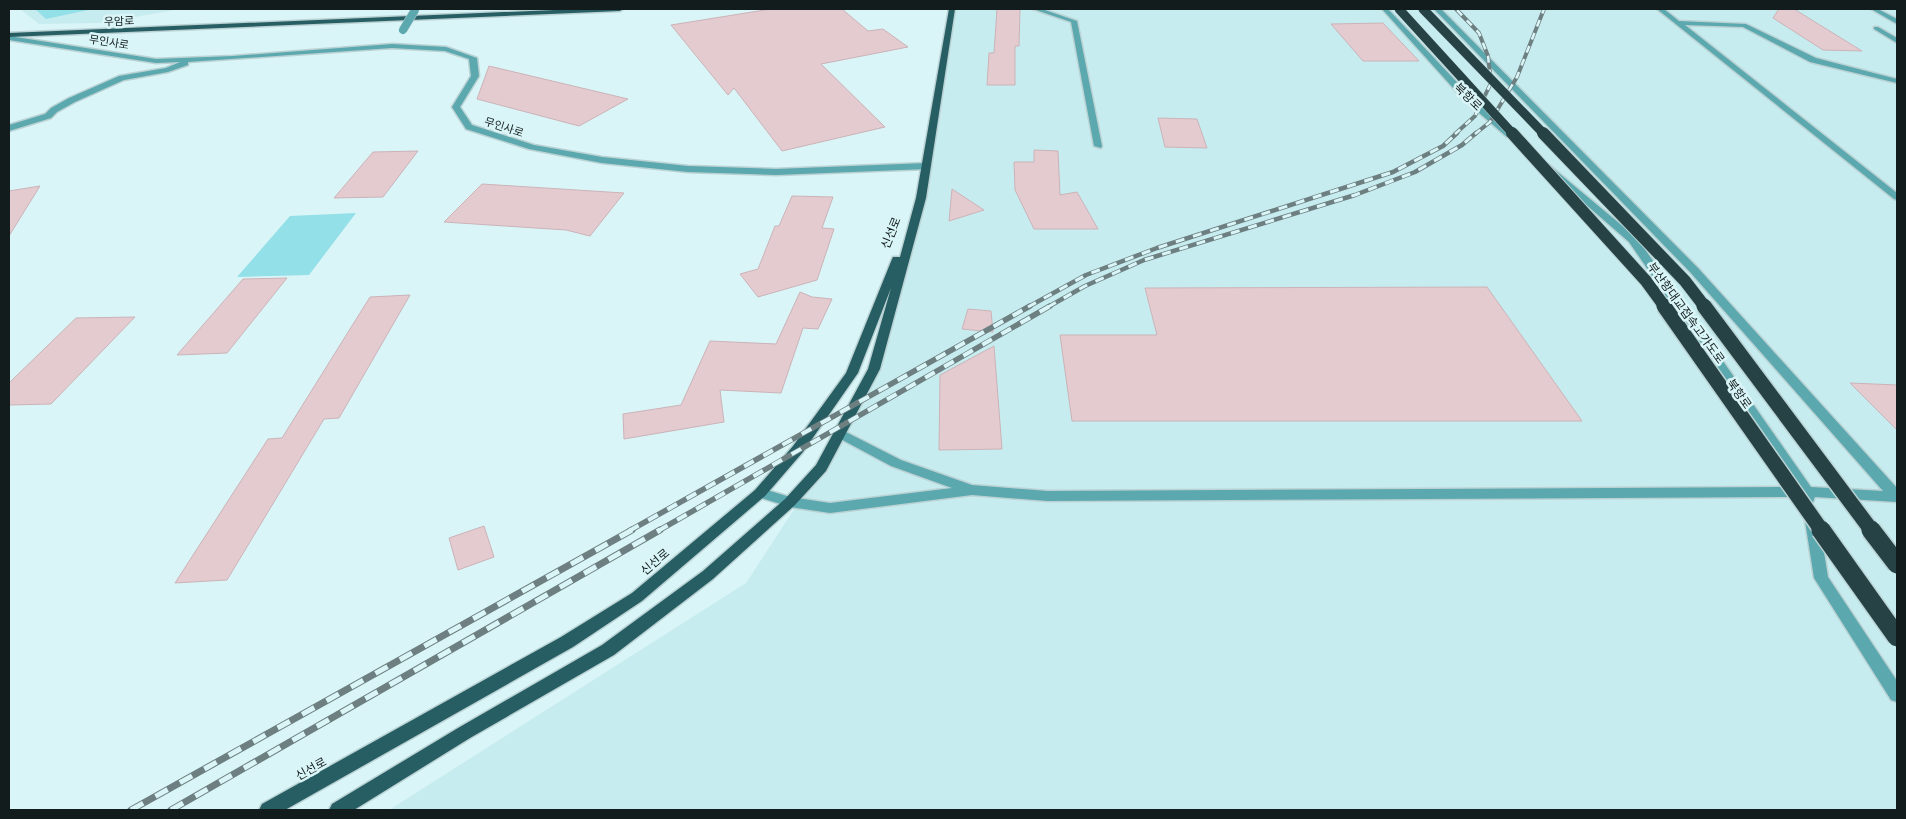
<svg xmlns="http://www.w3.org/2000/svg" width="1906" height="819" font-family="'Fira Sans Condensed','Noto Sans KR',sans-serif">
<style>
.built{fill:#c7ecef}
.green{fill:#93e0e8}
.building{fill:#e4cbd0;stroke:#cbb3b8}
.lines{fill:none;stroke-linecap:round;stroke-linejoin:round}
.minor-casing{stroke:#bad2d4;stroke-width:3}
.major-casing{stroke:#bad2d4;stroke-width:3}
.minor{fill:#5ba8af;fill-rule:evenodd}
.major{fill:#275e63;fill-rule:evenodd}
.rail-far3-casing{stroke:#6d7f80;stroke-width:4}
.rail-far2-casing{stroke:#6d7f80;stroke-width:4.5}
.rail-far1-casing{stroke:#6d7f80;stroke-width:5.5}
.rail-casing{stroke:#6d7f80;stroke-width:7}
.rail-far3{stroke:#daf5f7;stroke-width:2.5;stroke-dasharray:7;stroke-linecap:butt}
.rail-far2{stroke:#daf5f7;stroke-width:3;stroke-dasharray:9;stroke-linecap:butt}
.rail-far1{stroke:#daf5f7;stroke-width:4;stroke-dasharray:11;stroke-linecap:butt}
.rail{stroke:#daf5f7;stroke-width:5;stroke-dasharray:14;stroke-linecap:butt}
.minor-bridge-casing{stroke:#bad2d4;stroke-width:9;stroke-linecap:butt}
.highway-bridge-far3-casing{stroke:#bad2d4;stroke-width:10;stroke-linecap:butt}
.highway-bridge-far2-casing{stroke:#bad2d4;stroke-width:14;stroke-linecap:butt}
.highway-bridge-far1-casing{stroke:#bad2d4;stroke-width:18;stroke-linecap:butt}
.highway-bridge-casing{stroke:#bad2d4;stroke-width:22;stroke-linecap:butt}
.minor-bridge{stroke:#5ba8af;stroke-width:8}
.highway-bridge-far3{stroke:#264245;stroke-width:9}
.highway-bridge-far2{stroke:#264245;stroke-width:12}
.highway-bridge-far1{stroke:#264245;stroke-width:15}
.highway-bridge{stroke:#264245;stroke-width:19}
.labels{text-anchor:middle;stroke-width:5;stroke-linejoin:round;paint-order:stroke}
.far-street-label{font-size:11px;fill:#121c1d;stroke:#daf5f7}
.street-label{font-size:12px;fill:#121c1d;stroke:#daf5f7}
</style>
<rect width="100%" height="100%" fill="#daf5f7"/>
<!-- built -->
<path class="built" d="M 20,9 L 181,9 L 100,23 L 39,24 Z
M 952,9 L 1897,9 L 1897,810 L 389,810 L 746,583 L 821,468 L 874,369 L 921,198 Z"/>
<!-- green -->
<path class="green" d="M 35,9 L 93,9 L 46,19 Z
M 356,213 L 309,275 L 237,277 L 290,216 Z"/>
<!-- building -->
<path class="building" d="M 771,9 L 842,9 L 868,31 L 883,29 L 908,47 L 821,64 L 885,127 L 782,151 L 734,88 L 728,95 L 671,25 Z
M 997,9 L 1020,9 L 1019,46 L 1015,46 L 1015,85 L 987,85 L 989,53 L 994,53 Z
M 1779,9 L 1794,9 L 1862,51 L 1823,50 L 1773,18 Z
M 1383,23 L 1419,61 L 1363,61 L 1331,24 Z
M 489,66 L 628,99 L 579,126 L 477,99 Z
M 1158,118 L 1197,119 L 1207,148 L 1165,147 Z
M 1034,150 L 1058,151 L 1060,195 L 1077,192 L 1098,229 L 1034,229 L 1015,190 L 1014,162 L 1034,162 Z
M 418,151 L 383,197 L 334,198 L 373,152 Z
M 482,184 L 624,193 L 590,236 L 566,230 L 444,222 Z
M 40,186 L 9,236 L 9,191 Z
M 952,189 L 984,210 L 949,221 Z
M 792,196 L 833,197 L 822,228 L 834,229 L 817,280 L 758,297 L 740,274 L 758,269 L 775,226 L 779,226 Z
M 287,278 L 227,353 L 177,355 L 243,279 Z
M 1487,287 L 1582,421 L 1072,421 L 1060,335 L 1157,335 L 1145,288 Z
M 800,292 L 812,297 L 832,299 L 818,329 L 803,328 L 781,393 L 720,390 L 724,422 L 624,439 L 623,414 L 681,405 L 710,341 L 776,344 Z
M 410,295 L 339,418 L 324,419 L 227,580 L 175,583 L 268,439 L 282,438 L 370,297 Z
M 968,309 L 991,311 L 993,332 L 962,329 Z
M 135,317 L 51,404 L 9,405 L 9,383 L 76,318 Z
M 994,346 L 1002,449 L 939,450 L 940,375 Z
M 1850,383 L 1897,385 L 1897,430 Z
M 484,526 L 494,557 L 458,570 L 449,538 Z"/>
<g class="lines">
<!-- minor casing -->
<g class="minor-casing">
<path id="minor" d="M 1033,9 L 1042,9 L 1077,21 L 1102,146 L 1101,148 L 1094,146 L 1071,22 Z
M 1382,9 L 1388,9 L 1469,95 L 1513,133 L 1513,137 L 1507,137 L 1463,99 Z
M 1434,9 L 1441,9 L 1698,268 L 1897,488 L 1897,502 L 1815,497 L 1813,502 L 1803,502 L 1801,497 L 1048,501 L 972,495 L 830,513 L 790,507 L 755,496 L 753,493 L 755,490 L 760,488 L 790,497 L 830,503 L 952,488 L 891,466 L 835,436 L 834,433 L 835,430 L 840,429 L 901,460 L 972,485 L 1048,491 L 1797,487 L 1629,242 L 1545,169 L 1543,167 L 1548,164 L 1637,238 L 1811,487 L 1883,491 L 1690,272 Z
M 1657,9 L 1664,9 L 1679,21 L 1746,24 L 1816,58 L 1897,79 L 1897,83 L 1810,62 L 1743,27 L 1685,25 L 1897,193 L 1897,200 L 1894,199 Z
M 1871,9 L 1878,9 L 1897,19 L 1897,24 Z
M 1874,27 L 1878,27 L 1897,38 L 1897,43 L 1874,29 Z
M 9,36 L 156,59 L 233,56 L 392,44 L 446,47 L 477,58 L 479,76 L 460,107 L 472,125 L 534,145 L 602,157 L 688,166 L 776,169 L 927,163 L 931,166 L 927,169 L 776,175 L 688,172 L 602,163 L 529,149 L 466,129 L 452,107 L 471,76 L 469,59 L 445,51 L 392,48 L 188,62 L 188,65 L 168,72 L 124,80 L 75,102 L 57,112 L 51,118 L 9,131 L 9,125 L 45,114 L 51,108 L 69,98 L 119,76 L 166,68 L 180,62 L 156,63 L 9,40 Z
M 1812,516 L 1817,517 L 1819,521 L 1828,577 L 1897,681 L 1897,702 L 1891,700 L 1814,578 L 1805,521 L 1807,517 Z"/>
</g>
<!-- major casing -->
<g class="major-casing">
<path id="major" d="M 578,9 L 623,9 L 620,11 L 9,37 L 9,33 Z
M 949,9 L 955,9 L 926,198 L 880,369 L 826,471 L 795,505 L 713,579 L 614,655 L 470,738 L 354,810 L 329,810 L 332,804 L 458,728 L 602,645 L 703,571 L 785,499 L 816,465 L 868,369 L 891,288 L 858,373 L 803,452 L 765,496 L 642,601 L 573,647 L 285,810 L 259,810 L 262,804 L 561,637 L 632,593 L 755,490 L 793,446 L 846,373 L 892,259 L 893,257 L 900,257 L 916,198 Z"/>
</g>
<!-- minor -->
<use href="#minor" class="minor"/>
<!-- major -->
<use href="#major" class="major"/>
<!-- rail-far3 casing -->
<g class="rail-far3-casing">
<path id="rail-far3" d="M 1455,134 L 1475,116 L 1491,83 L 1488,56 L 1479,33 L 1456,9
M 1475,134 L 1490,122 L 1517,77 L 1544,9"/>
</g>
<!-- rail-far2 casing -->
<g class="rail-far2-casing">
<path id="rail-far2" d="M 1028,307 L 1086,275 L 1157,248 L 1393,172 L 1443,146 L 1457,133
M 1048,307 L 1085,286 L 1144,260 L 1355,195 L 1415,172 L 1462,145 L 1476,133"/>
</g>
<!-- rail-far1 casing -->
<g class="rail-far1-casing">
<path id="rail-far1" d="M 629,531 L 1030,306
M 658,531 L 1050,306"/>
</g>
<!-- rail casing -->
<g class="rail-casing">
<path id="rail" d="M 131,810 L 632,530
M 171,810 L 660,530"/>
</g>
<!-- rail-far3 -->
<use href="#rail-far3" class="rail-far3"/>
<!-- rail-far2 -->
<use href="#rail-far2" class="rail-far2"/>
<!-- rail-far1 -->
<use href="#rail-far1" class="rail-far1"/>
<!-- rail -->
<use href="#rail" class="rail"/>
<!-- minor-bridge casing -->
<g class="minor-bridge-casing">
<path id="minor-bridge" d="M 403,30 L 415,10"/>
</g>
<!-- highway-bridge-far3 casing -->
<g class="highway-bridge-far3-casing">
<path id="highway-bridge-far3" d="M 1399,9 L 1513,134
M 1423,9 L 1544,134"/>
</g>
<!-- highway-bridge-far2 casing -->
<g class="highway-bridge-far2-casing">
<path id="highway-bridge-far2" d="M 1512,133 L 1646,281 L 1665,307
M 1543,133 L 1685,281 L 1705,307"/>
</g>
<!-- highway-bridge-far1 casing -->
<g class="highway-bridge-far1-casing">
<path id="highway-bridge-far1" d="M 1664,306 L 1822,531
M 1704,306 L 1872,531"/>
</g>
<!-- highway-bridge casing -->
<g class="highway-bridge-casing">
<path id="highway-bridge" d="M 1821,530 L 1897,637
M 1871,530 L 1897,564"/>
</g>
<!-- minor-bridge -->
<use href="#minor-bridge" class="minor-bridge"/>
<!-- highway-bridge-far3 -->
<use href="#highway-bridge-far3" class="highway-bridge-far3"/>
<!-- highway-bridge-far2 -->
<use href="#highway-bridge-far2" class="highway-bridge-far2"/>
<!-- highway-bridge-far1 -->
<use href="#highway-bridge-far1" class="highway-bridge-far1"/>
<!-- highway-bridge -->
<use href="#highway-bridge" class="highway-bridge"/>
</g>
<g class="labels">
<!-- far-street labels -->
<g class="far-street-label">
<text transform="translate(119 21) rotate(-2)" y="4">우암로</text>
<text transform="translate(109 42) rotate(9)" y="4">무인사로</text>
<text transform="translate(504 127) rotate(18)" y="4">무인사로</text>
</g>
<!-- street labels -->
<g class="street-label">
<text transform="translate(1468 97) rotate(44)" y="4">북항로</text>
<text transform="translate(891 233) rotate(-68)" y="4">신선로</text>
<text transform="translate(1686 313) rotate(54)" y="4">부산항대교접속고가도로</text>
<text transform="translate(1739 394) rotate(55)" y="4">북항로</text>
<text transform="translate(655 562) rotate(-40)" y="4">신선로</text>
<text transform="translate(311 769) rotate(-29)" y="4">신선로</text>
</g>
</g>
<!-- border -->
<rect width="1906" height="819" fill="none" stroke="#121c1d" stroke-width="20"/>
</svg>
